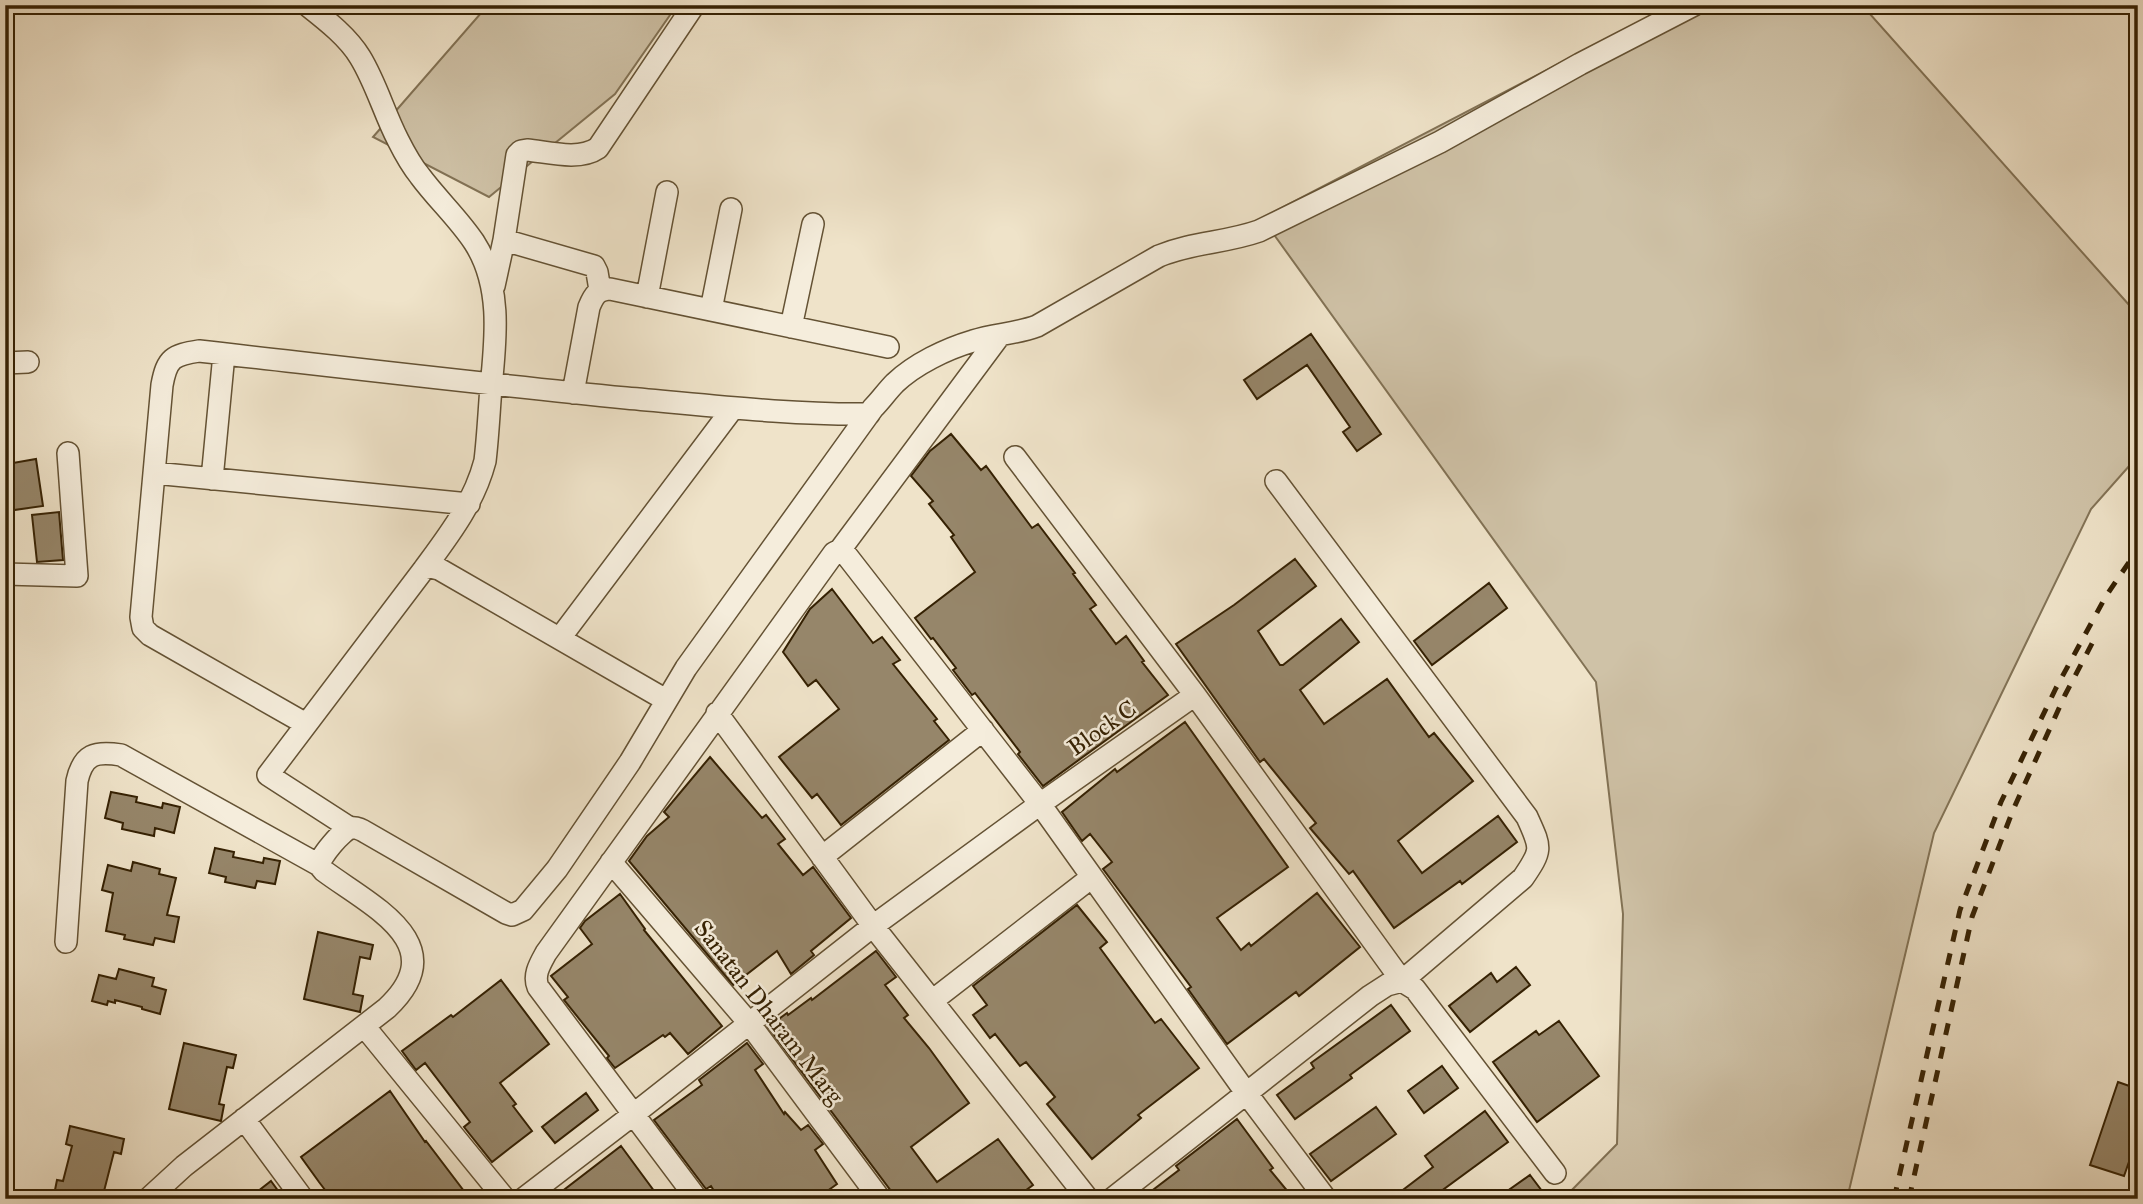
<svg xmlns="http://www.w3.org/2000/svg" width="2143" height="1204" font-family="'IM FELL Great Primer',serif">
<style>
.green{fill:#cfc2a7;stroke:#827255;stroke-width:2}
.building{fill:#96866a;stroke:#352103;stroke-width:2}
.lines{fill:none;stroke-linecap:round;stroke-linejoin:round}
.minor-casing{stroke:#645234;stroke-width:24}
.minor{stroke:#f5eddc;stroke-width:21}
.rail{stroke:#352103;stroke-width:5;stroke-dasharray:12 12;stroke-linecap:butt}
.labels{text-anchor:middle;stroke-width:5;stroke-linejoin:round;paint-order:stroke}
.street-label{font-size:24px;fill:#352103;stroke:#f5eddc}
</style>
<rect width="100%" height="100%" fill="#efe3c9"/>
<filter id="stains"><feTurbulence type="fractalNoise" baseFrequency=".00286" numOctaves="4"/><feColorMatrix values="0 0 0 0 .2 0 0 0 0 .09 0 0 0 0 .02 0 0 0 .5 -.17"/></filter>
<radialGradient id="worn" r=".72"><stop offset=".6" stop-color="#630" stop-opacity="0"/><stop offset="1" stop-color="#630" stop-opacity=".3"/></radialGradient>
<!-- green -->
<path class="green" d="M 488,5 L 677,5 L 615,94 L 489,197 L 373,137 Z
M 1672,5 L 1862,5 L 2138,315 L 2138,456 L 2091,509 L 1934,833 L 1847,1199 L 1563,1199 L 1617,1144 L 1623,914 L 1596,682 L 1262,218 Z"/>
<!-- building -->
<path class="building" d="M 1311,334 L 1381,434 L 1357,451 L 1343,432 L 1350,427 L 1307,365 L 1257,399 L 1244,380 Z
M 951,434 L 981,470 L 986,466 L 1032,528 L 1038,524 L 1075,573 L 1073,574 L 1096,605 L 1090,609 L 1116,644 L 1126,636 L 1144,661 L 1142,662 L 1168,695 L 1043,786 L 1018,754 L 1020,752 L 975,693 L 972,695 L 953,670 L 956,668 L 933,638 L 931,639 L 915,618 L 975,572 L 951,537 L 954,535 L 929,504 L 933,501 L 911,476 L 930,451 Z
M 36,459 L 43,506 L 14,510 L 7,464 Z
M 59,512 L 63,560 L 37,562 L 32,515 Z
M 1295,559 L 1316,586 L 1258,631 L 1280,665 L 1283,665 L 1341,619 L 1359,642 L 1300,690 L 1324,724 L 1387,679 L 1429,737 L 1434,733 L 1473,781 L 1398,841 L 1422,873 L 1498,816 L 1517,842 L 1462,884 L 1460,881 L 1394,928 L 1353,871 L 1349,874 L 1310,828 L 1316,823 L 1264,759 L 1260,762 L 1176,644 L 1234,605 Z
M 1489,583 L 1507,608 L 1432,665 L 1414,641 Z
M 832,589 L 873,643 L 882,637 L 900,660 L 893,664 L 937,719 L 934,721 L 949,740 L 841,825 L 817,794 L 812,798 L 779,757 L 839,709 L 816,680 L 808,686 L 783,652 L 810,609 Z
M 1185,722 L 1288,867 L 1217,918 L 1241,950 L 1249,943 L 1251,946 L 1317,893 L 1360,947 L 1299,996 L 1296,992 L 1227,1044 L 1188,989 L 1191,987 L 1103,869 L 1112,862 L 1090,834 L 1082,841 L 1062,812 L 1115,769 L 1117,772 Z
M 710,757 L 762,818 L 766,815 L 785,839 L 778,844 L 803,875 L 813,867 L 851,918 L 811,951 L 814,955 L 791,974 L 777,951 L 733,985 L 629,861 L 647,836 L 669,817 L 664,812 Z
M 111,792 L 137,797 L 136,802 L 162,808 L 163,803 L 180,807 L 174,833 L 155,828 L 154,836 L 122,829 L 123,823 L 105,818 Z
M 215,848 L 234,852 L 233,857 L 263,863 L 264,858 L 280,861 L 275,884 L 257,881 L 255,888 L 225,882 L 226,877 L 209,873 Z
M 133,862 L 160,869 L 159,874 L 176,878 L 167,915 L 179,917 L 174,942 L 155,938 L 153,945 L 124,939 L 125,935 L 106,931 L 113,893 L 102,890 L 108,865 L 131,871 Z
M 620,894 L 645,929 L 644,930 L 722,1026 L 688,1054 L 670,1033 L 665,1037 L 663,1035 L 615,1068 L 607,1058 L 609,1056 L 564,1000 L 568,997 L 551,976 L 592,944 L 580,928 L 585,921 Z
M 1077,905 L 1107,942 L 1100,948 L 1155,1023 L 1161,1019 L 1199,1068 L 1138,1115 L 1141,1118 L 1092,1159 L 1047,1104 L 1055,1097 L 1026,1062 L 1020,1066 L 995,1034 L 990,1038 L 973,1015 L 987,1005 L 973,986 Z
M 318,932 L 373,945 L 370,959 L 360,957 L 353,994 L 363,996 L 360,1012 L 304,999 Z
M 876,951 L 896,977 L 885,985 L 908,1015 L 904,1018 L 929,1048 L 969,1103 L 911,1147 L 937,1182 L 998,1139 L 1033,1185 L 1014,1199 L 893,1199 L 891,1191 L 768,1027 L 787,1013 L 788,1015 L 811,998 L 812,1000 Z
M 1516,967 L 1530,985 L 1470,1032 L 1449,1006 L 1491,973 L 1497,982 Z
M 119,969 L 154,978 L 152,986 L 166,990 L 160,1014 L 142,1009 L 142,1007 L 115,1000 L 115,1003 L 108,1001 L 107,1005 L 92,1001 L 99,975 L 116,979 Z
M 501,980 L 549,1044 L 500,1083 L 516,1104 L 513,1106 L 532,1131 L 492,1162 L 464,1127 L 470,1122 L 425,1063 L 416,1070 L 402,1051 L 451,1015 L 453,1017 Z
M 1391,1005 L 1410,1031 L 1350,1075 L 1352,1078 L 1295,1119 L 1277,1095 L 1314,1068 L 1311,1063 Z
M 1559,1021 L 1599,1076 L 1537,1122 L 1493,1062 L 1536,1031 L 1539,1035 Z
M 184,1043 L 236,1055 L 233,1068 L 227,1067 L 219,1104 L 224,1105 L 221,1121 L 169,1109 Z
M 747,1043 L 763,1064 L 755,1070 L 784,1114 L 785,1112 L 801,1130 L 808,1125 L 823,1144 L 815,1150 L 837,1184 L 816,1199 L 719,1199 L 711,1186 L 706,1189 L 654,1120 L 702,1085 L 699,1080 Z
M 1442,1066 L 1458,1088 L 1424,1113 L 1408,1091 Z
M 2118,1082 L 2138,1089 L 2138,1136 L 2124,1176 L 2090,1165 Z
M 390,1091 L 425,1142 L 426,1141 L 470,1199 L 332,1199 L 319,1182 L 301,1157 Z
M 586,1093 L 598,1110 L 555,1143 L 542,1127 Z
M 1376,1107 L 1396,1134 L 1331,1181 L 1310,1154 Z
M 1485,1111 L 1508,1142 L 1440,1192 L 1446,1199 L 1391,1199 L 1433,1167 L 1425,1156 Z
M 1237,1119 L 1273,1168 L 1270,1170 L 1294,1199 L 1141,1199 L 1179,1170 L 1176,1166 Z
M 70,1126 L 124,1139 L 121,1154 L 114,1152 L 102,1199 L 70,1199 L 54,1195 L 57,1180 L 63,1181 L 72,1146 L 66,1144 Z
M 621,1146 L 660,1199 L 552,1199 Z
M 1530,1175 L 1548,1199 L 1496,1199 Z
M 271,1181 L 284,1199 L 248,1199 Z"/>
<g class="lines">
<!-- minor casing -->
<g class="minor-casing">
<path id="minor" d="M 307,5 C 326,20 348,37 360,57 C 376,83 384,113 398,140 C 404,152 411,165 420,176 C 437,199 458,218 474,242 C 502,285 496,338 491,387 C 489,412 488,436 485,461 C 474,503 449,535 424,569
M 504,240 L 594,266 L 597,272 L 600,290
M 494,286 L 504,240 L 517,155 L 521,151 L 527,150 C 548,152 579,161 598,148 L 694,5
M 647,297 L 667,192
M 711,310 L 731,209
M 791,327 L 813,224
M 5,363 L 28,362
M 573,393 L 589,307 C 594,295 597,290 610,289 L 888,347
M 1015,457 L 1195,695 L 1402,981 L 1523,878 C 1543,849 1541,848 1527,817 L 1276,481
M 154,473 L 469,504
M 212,479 L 224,354
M 840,550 L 844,552 L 1040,804 L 1247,1094 L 1326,1199
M 5,574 L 77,576 L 68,453
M 560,638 L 733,408
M 717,713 L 873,926 L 1088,1199
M 306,724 L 150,635 L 143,628 L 141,617 L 162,385 C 167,358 173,355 199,351 C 341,367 484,384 626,398 C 707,405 788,415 869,414
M 350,828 L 268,775 L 424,569 L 431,567 L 439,569 L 666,700
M 822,857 L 983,730
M 611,862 L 749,1023 L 880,1199
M 66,942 L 77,781 C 83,754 95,751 121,755 L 319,865
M 932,1001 L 1092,877
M 364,1026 L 505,1199
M 244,1119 L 303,1199
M 148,1199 L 184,1166 L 387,1008 C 455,944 371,906 324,871 L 319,865 C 320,857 342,830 351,828 C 357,827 362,830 367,833 L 506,913 L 512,915 L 523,910 L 557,869 L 630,762 L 686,668 L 873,408 C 881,400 887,391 895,383 C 915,364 946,349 973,341 C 994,334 1016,334 1037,326 L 1159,256 C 1193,242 1225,243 1259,231 L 1440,142 L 1580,64 L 1694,5
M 523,1199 L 634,1114 L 873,926 L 1040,804 L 1195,695
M 697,1199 L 538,987 C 533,975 540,964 546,953 L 834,553 L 840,550 L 1000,335
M 1112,1199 L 1370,996 L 1387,985 L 1402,981 L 1415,989 L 1555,1173"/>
</g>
<!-- minor -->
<use href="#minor" class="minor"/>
<!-- rail -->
<path class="rail" d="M 1894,1199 L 1960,910 L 2001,802 L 2056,688 L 2106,596 L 2138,549
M 1909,1199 L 1972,917 L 2013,810 L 2065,695 L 2097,634"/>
</g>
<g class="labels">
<!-- street labels -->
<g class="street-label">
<text transform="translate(1102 728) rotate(-35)" y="8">Block C</text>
<text transform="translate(769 1012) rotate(52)" y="8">Sanatan Dharam Marg</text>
</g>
</g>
<!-- margin -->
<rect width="2143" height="1204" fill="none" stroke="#efe3c9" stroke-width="28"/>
<rect x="7" y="7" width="2129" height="1190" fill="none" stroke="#352103" stroke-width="3.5"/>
<rect x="14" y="14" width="2115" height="1176" fill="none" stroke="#352103" stroke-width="2"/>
<rect width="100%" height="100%" filter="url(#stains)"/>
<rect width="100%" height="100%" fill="url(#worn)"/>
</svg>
